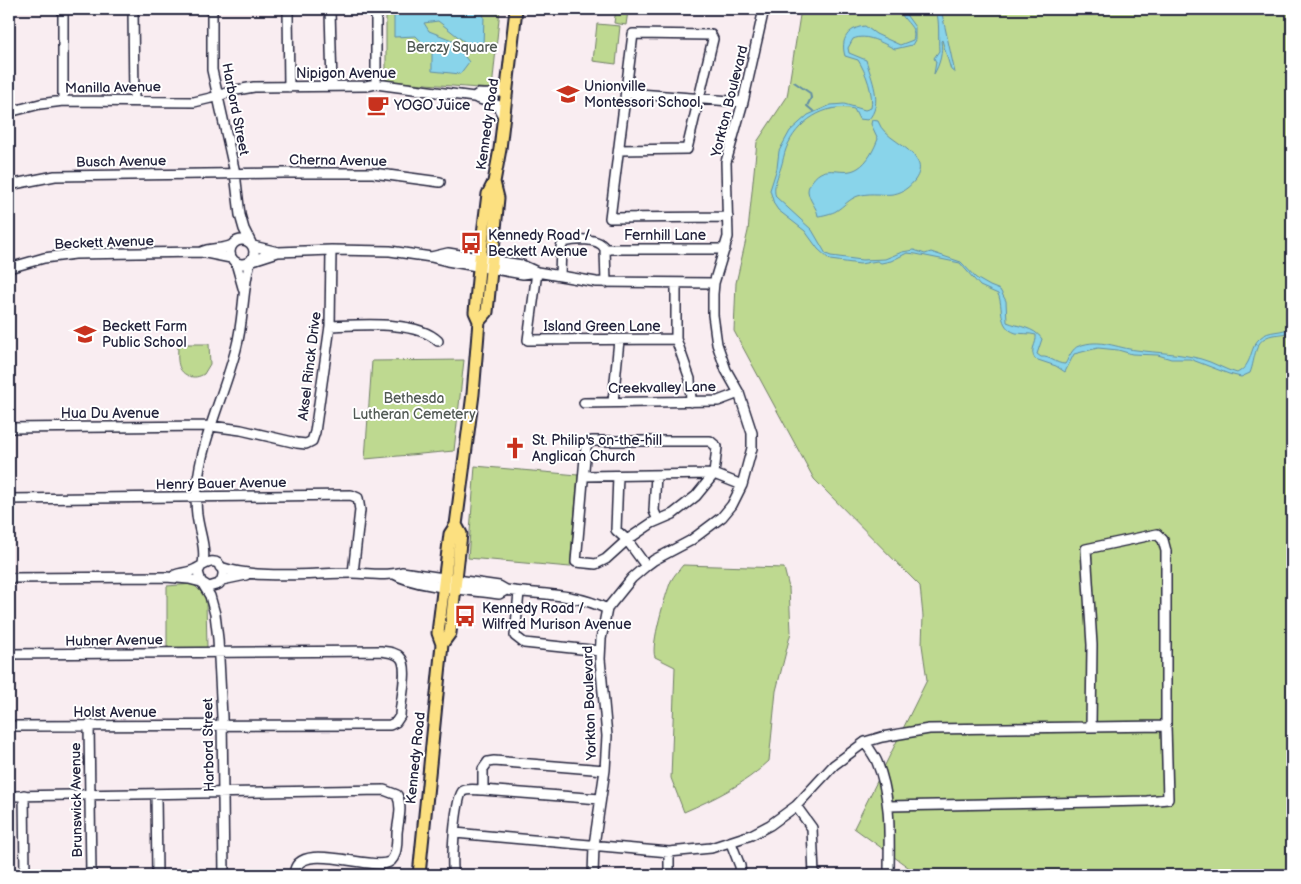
<svg xmlns="http://www.w3.org/2000/svg" width="1301" height="884" font-family="'Balsamiq Sans',sans-serif">
<style>
.green{fill:#bed990;stroke:#707e66}
.water{fill:#89d4ea;stroke:#608da4}
.lines{fill:none;stroke-linecap:round;stroke-linejoin:round}
.stream{stroke:#608da4;stroke-width:2}
.minor-casing{stroke:#22223b;stroke-width:12}
.major-casing{stroke:#22223b;stroke-width:15}
.minor{stroke:#fff;stroke-width:9}
.major{stroke:#fce080;stroke-width:11}
.labels{text-anchor:middle;stroke-width:4;stroke-linejoin:round;paint-order:stroke}
.park-label{font-size:14px;fill:#515954;stroke:#fff}
.street-label{font-size:14px;fill:#22223b;stroke:#fff}
.poi-label{font-size:14px;fill:#22223b;stroke:#fff;text-anchor:start}
</style>
<rect width="100%" height="100%" fill="#f9edf1"/>
<filter id="ink" filterUnits="userSpaceOnUse"><feTurbulence type="fractalNoise" baseFrequency=".02" numOctaves="2"/><feDisplacementMap in="SourceGraphic" scale="10" xChannelSelector="R" yChannelSelector="G"/><feConvolveMatrix kernelMatrix="1 2 1 2 8 2 1 2 1" color-interpolation-filters="sRGB"/></filter>
<g filter="url(#ink)">
<!-- green -->
<path class="green" d="M 386,9 L 500,9 L 492,89 L 386,81 Z
M 616,9 L 628,11 L 626,25 L 614,23 Z
M 801,9 L 1292,9 L 1292,875 L 919,875 L 854,828 L 927,680 L 922,645 L 923,616 L 920,586 L 814,479 L 734,331 L 736,283 L 748,231 L 757,142 L 787,97 Z
M 597,24 L 620,26 L 616,64 L 593,61 Z
M 178,344 L 209,344 L 210,364 L 204,374 C 199,377 194,378 189,376 C 175,371 178,356 178,344 Z
M 464,360 L 454,451 L 365,459 L 372,361 Z
M 475,466 L 578,475 L 570,567 L 468,558 Z
M 683,565 L 784,568 L 789,588 L 791,632 L 776,691 L 769,761 C 745,784 714,799 684,812 L 671,778 L 675,667 L 655,657 C 650,646 666,593 671,581 C 674,575 679,570 683,565 Z
M 193,584 L 204,595 L 206,601 L 207,648 L 167,649 L 167,586 Z"/>
<!-- water -->
<path class="water" d="M 397,9 L 481,9 L 484,17 L 483,45 L 475,50 L 438,21 L 424,23 L 429,31 L 452,40 L 469,62 L 460,74 L 432,71 L 432,52 L 416,36 L 394,37 L 394,10 Z
M 900,9 L 905,9 L 907,16 L 915,27 L 915,40 L 912,45 L 895,49 C 882,43 867,33 853,39 L 848,48 L 849,53 L 866,60 C 871,78 884,104 868,120 L 859,119 L 854,109 C 826,102 796,122 786,149 C 784,154 783,161 781,167 C 778,177 772,187 776,197 L 812,230 L 826,254 L 831,256 L 862,260 L 885,259 L 902,252 L 914,250 L 925,254 L 931,252 L 961,262 L 976,278 L 990,286 L 1000,290 L 1006,301 L 1007,322 C 1019,327 1034,327 1042,339 L 1037,354 L 1041,357 C 1050,356 1056,364 1065,364 C 1069,358 1072,348 1079,346 C 1100,338 1117,348 1136,350 C 1158,353 1179,353 1201,359 C 1213,362 1225,370 1237,373 C 1254,364 1248,349 1260,338 C 1269,329 1283,334 1292,326 L 1292,331 C 1286,334 1280,334 1273,335 C 1253,339 1256,358 1250,373 L 1241,377 L 1229,374 L 1190,359 L 1171,359 L 1158,355 L 1132,354 L 1118,350 L 1098,348 L 1074,354 L 1065,372 L 1056,366 L 1035,359 C 1029,349 1037,345 1036,335 C 1029,333 1022,334 1016,333 C 997,327 1004,307 998,294 L 980,286 L 960,263 L 916,254 L 907,253 L 891,261 L 881,263 L 877,261 L 860,264 L 830,260 L 818,249 L 805,231 L 778,210 L 774,204 L 770,190 L 777,168 L 779,151 L 790,131 L 808,115 L 831,105 L 844,104 L 865,110 L 871,108 C 874,95 866,72 858,60 L 845,56 C 840,39 848,28 865,26 L 876,34 L 900,45 L 913,40 C 918,26 902,22 900,9 Z
M 936,9 L 941,9 L 955,73 L 951,70 L 942,40 L 941,41 C 943,52 940,64 934,74 L 936,62 L 934,58 L 939,51 C 938,36 940,24 936,9 Z
M 872,120 L 878,121 C 884,139 909,144 918,162 C 921,168 919,174 915,180 C 896,204 880,189 858,196 C 849,199 844,206 836,211 C 833,213 821,216 818,216 C 817,207 809,201 808,191 C 808,187 810,184 812,181 C 826,161 842,178 858,168 C 868,162 874,149 878,139 L 871,124 Z"/>
<g class="lines">
<!-- stream -->
<path class="stream" d="M 794,82 L 810,93 L 811,98 L 807,106 L 813,111"/>
<!-- minor casing -->
<g class="minor-casing">
<path id="minor" d="M 63,9 L 63,101
M 133,9 L 134,101
M 212,9 L 212,70 L 235,173 L 240,215 L 244,229 L 251,243
M 376,9 L 376,84
M 288,10 L 289,87
M 330,10 L 332,86
M 626,93 L 743,102
M 474,97 L 478,94 C 492,95 500,95 508,83
M 9,112 L 40,104 L 63,101 L 194,102 L 219,96 L 231,91 L 254,87 L 366,86 L 376,84 L 474,97 L 497,105 L 504,118
M 619,150 L 687,149 L 713,39 L 711,35 L 633,34 L 610,218 L 728,217
M 9,185 L 55,176 L 283,173 L 373,173 L 440,182
M230 252a12 12 0 1 1 24 0a12 12 0 1 1-24 0Z
M 253,246 L 278,252 L 331,250 L 390,251 L 431,257 L 447,261 L 523,274 L 537,272
M 605,249 L 725,249
M 201,252 C 211,247 222,250 232,245
M 431,257 L 448,253 L 522,265 L 537,272 L 596,282 L 714,283
M 250,261 L 278,252
M 236,263 L 244,291
M 9,268 L 44,258 L 75,254 L 201,252 L 231,258
M 537,272 L 528,340 L 676,339
M 560,276 L 561,247 L 564,242 C 576,239 599,237 605,249 L 606,283
M 676,283 L 676,339 L 690,379 L 691,402
M 330,326 C 359,325 417,320 438,341
M 613,402 L 619,340
M 584,403 L 718,401 L 739,393
M 9,428 L 211,426 L 241,430 L 297,443 L 306,444 L 312,441 L 315,432 L 330,326 L 331,250
M 592,441 L 710,441 L 717,447 L 714,474 L 696,496 L 673,514 L 652,523 L 627,540 L 606,559 L 596,564 L 576,562 L 586,446 Z
M 656,475 L 654,511 L 658,520
M 584,476 L 714,474 L 742,485
M 618,476 L 616,530 L 627,540 L 646,566
M 9,499 L 351,495 L 358,498 L 360,510 L 353,573
M 203,564 C 206,546 199,532 197,515 C 196,507 196,497 197,488 C 201,440 224,395 236,349 C 244,320 242,290 250,262
M 220,567 C 257,580 312,573 352,573 C 368,573 386,577 402,572 L 499,586 L 506,590 C 541,595 575,593 607,609
M 394,574 C 416,587 472,590 499,594 L 506,590
M 175,575 C 180,573 186,573 191,571 C 201,568 215,553 222,569 C 225,575 222,580 219,584 L 209,587 L 201,582 L 198,572 L 201,566
M 9,578 L 166,577 L 189,579 L 201,582
M 222,580 L 246,575
M 204,586 L 210,596 L 215,614 L 218,639 L 222,717 L 224,875
M 519,592 L 515,636 L 524,643 L 600,651
M 9,654 L 381,651 C 388,652 395,652 400,657 C 410,666 400,702 400,716 L 396,722 L 390,725 L 9,726
M 89,725 L 91,875
M 1091,727 L 1092,645 L 1086,549 L 1157,534 L 1163,540 L 1166,551 L 1166,726
M 865,742 L 882,737 L 929,729 L 1166,726 L 1168,799 L 1147,801 L 888,806
M 483,790 L 483,769 L 488,762 L 494,761 L 605,770
M 156,794 L 157,875
M 24,795 L 25,875
M 9,796 L 384,790 L 397,795 C 403,807 398,821 397,833 C 397,842 397,858 389,862 C 372,872 296,838 294,875
M 796,806 L 812,828 L 814,875
M 455,833 L 669,852 L 711,848 L 751,835 L 770,825 L 796,806 L 834,765 L 865,742 C 869,749 874,755 877,762 C 892,798 889,838 889,875
M 731,843 L 740,866 L 741,875
M 669,852 L 669,875
M 454,875 C 451,864 455,797 463,791 C 468,788 477,790 483,790 L 600,799
M 593,875 L 594,845 L 605,770 L 607,736 L 600,659 L 601,639 L 607,609 L 632,578 L 646,566 L 654,560 L 690,541 L 722,517 L 732,505 L 742,485 L 752,448 L 752,433 L 739,393 L 726,370 L 717,344 L 713,315 L 713,294 L 714,283 L 728,237 L 726,162 L 743,102 L 764,9"/>
</g>
<!-- major casing -->
<g class="major-casing">
<path id="major" d="M 479,321 L 487,312 L 498,198 L 494,182
M 442,644 L 450,633 L 461,534 L 456,525
M 419,875 L 442,644 L 438,633 L 450,534 L 456,525 L 473,394 L 479,321 L 475,312 L 480,258 L 488,194 L 494,182 L 500,149 L 516,9"/>
</g>
<!-- minor -->
<use href="#minor" class="minor"/>
<!-- major -->
<use href="#major" class="major"/>
</g>
</g>
<!-- icons -->
<defs>
<g id="school-bare" transform="scale(1.725)"><path d="M0-5L7-2L0 1L-7-2ZM-4 1L0 2.5L4 1V4Q0 6-4 4Z" fill="#c8321e" stroke="#fff" stroke-width="2.5" paint-order="stroke"/></g>
<g id="cafe-bare" transform="scale(1.725)"><path d="M-5.5-4.5H6V0H3Q3 3.5 0 3.5H-2.5Q-5.5 3.5-5.5 0ZM3-3.2v2h1.7v-2ZM-6 4.5H4V6H-6Z" fill="#c8321e" stroke="#fff" stroke-width="2.5" paint-order="stroke"/></g>
<g id="bus-bare" transform="scale(1.725)"><path d="M-5-6H5V4H4V6H2V4H-2V6H-4V4H-5ZM-3.5-4V0h7V-4ZM-3.5 1.2v1.5H-2V1.2ZM2 1.2v1.5H3.5V1.2Z" fill="#c8321e" stroke="#fff" stroke-width="2.5" paint-order="stroke"/></g>
<g id="church-bare" transform="scale(1.725)"><path d="M-1.2-6h2.4v3.5h3.3v2.4h-3.3V6h-2.4V-.1h-3.3v-2.4h3.3Z" fill="#c8321e" stroke="#fff" stroke-width="2.5" paint-order="stroke"/></g>
</defs>
<g fill-rule="evenodd">
<use href="#school-bare" x="568" y="94"/>
<use href="#cafe-bare" x="378" y="105"/>
<use href="#bus-bare" x="471" y="243"/>
<use href="#school-bare" x="85" y="334"/>
<use href="#church-bare" x="515" y="448"/>
<use href="#bus-bare" x="465" y="616"/>
</g>
<g class="labels">
<!-- park labels -->
<g class="park-label">
<text x="452" y="52">Berczy Square</text>
<text x="414" y="403">Bethesda<tspan x="414" dy="16">Lutheran Cemetery</tspan></text>
</g>
<!-- street labels -->
<g class="street-label">
<text x="346" y="78">Nipigon Avenue</text>
<text transform="translate(113 87) rotate(-1)" y="5">Manilla Avenue</text>
<text transform="translate(729 101) rotate(-76)" y="5">Yorkton Boulevard</text>
<text transform="translate(236 109) rotate(79)" y="5">Harbord Street</text>
<text transform="translate(487 124) rotate(-82)" y="5">Kennedy Road</text>
<text transform="translate(338 160) rotate(1)" y="5">Cherna Avenue</text>
<text transform="translate(121 161) rotate(-1)" y="5">Busch Avenue</text>
<text x="665" y="240">Fernhill Lane</text>
<text transform="translate(104 242) rotate(-2)" y="5">Beckett Avenue</text>
<text x="602" y="331">Island Green Lane</text>
<text transform="translate(309 366) rotate(-83)" y="5">Aksel Rinck Drive</text>
<text transform="translate(662 387) rotate(-1)" y="5">Creekvalley Lane</text>
<text x="110" y="418">Hua Du Avenue</text>
<text transform="translate(221 483) rotate(-1)" y="5">Henry Bauer Avenue</text>
<text transform="translate(114 640) rotate(-1)" y="5">Hubner Avenue</text>
<text transform="translate(589 703) rotate(-92)" y="5">Yorkton Boulevard</text>
<text x="115" y="717">Holst Avenue</text>
<text transform="translate(208 745) rotate(-91)" y="5">Harbord Street</text>
<text transform="translate(415 758) rotate(-84)" y="5">Kennedy Road</text>
<text transform="translate(76 800) rotate(-91)" y="5">Brunswick Avenue</text>
</g>
<!-- poi labels -->
<g class="poi-label">
<text x="584" y="91">Unionville<tspan x="584" dy="16">Montessori School,</tspan></text>
<text x="394" y="110">YOGO Juice</text>
<text x="488" y="240">Kennedy Road /<tspan x="488" dy="16">Beckett Avenue</tspan></text>
<text x="102" y="331">Beckett Farm<tspan x="102" dy="16">Public School</tspan></text>
<text x="532" y="445">St. Philip's on-the-hill<tspan x="532" dy="16">Anglican Church</tspan></text>
<text x="482" y="613">Kennedy Road /<tspan x="482" dy="16">Wilfred Murison Avenue</tspan></text>
</g>
</g>
<!-- margin -->
<rect width="1301" height="884" fill="none" stroke="#fff" stroke-width="30"/>
<rect x="15" y="15" width="1271" height="854" fill="none" stroke="#22223b" stroke-width="2" filter="url(#ink)"/>
</svg>
